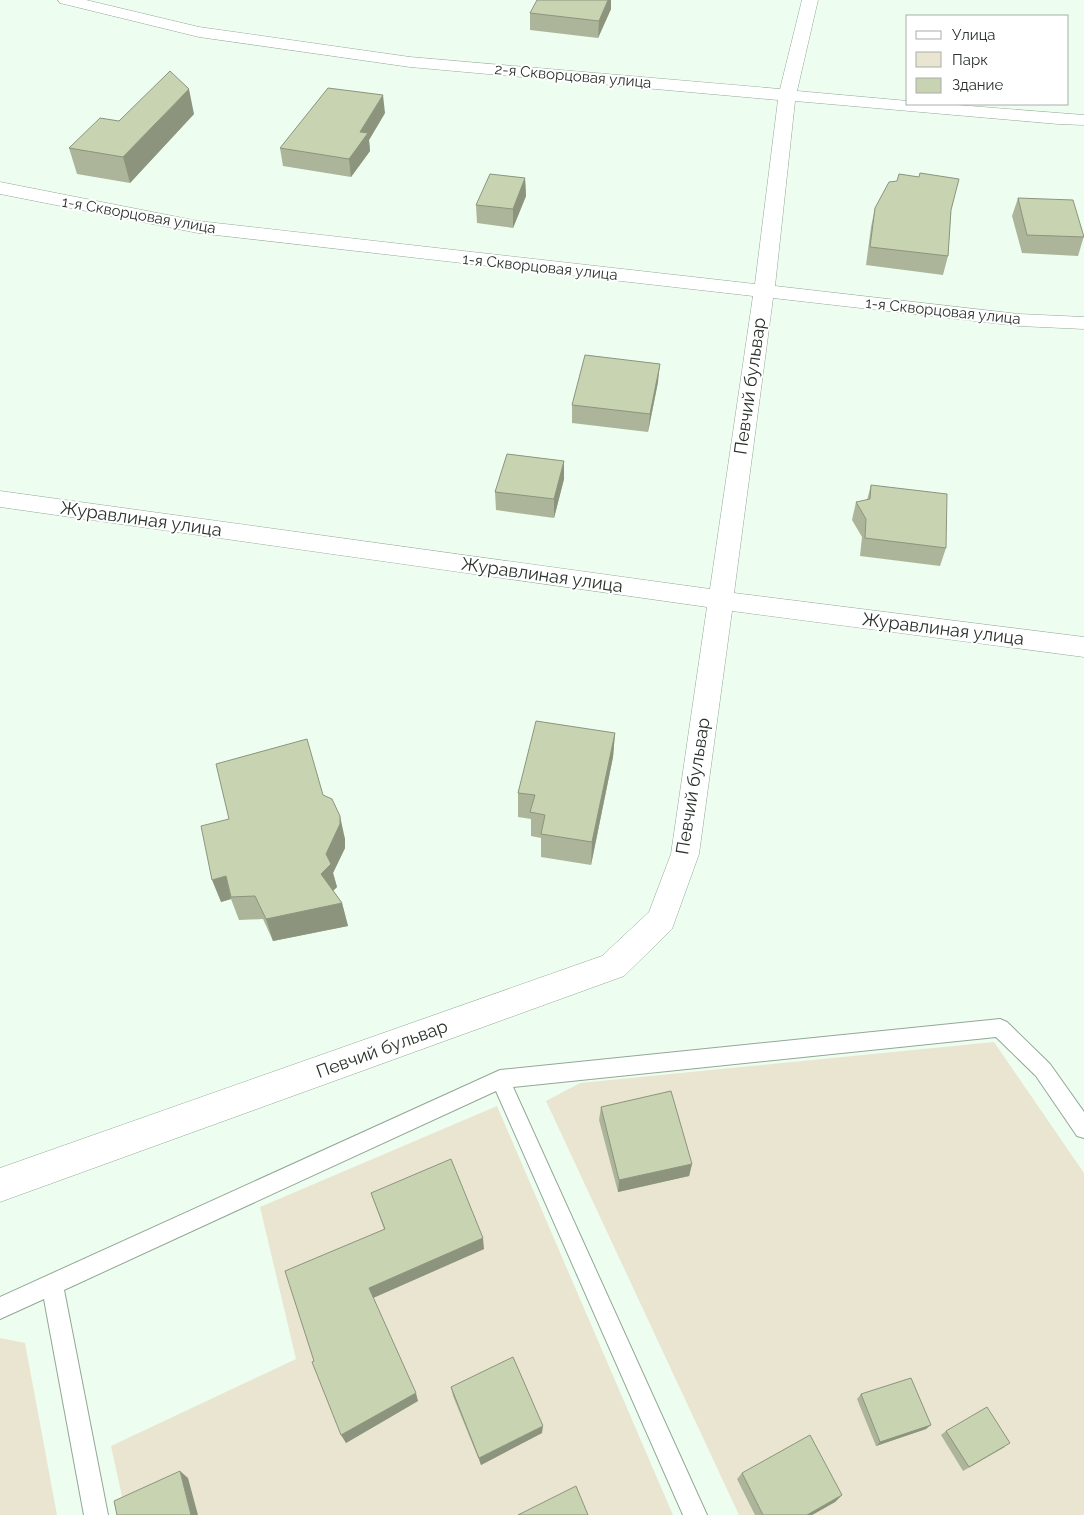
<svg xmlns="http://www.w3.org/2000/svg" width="1084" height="1515" font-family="Raleway,sans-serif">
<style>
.green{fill:#eae5d0}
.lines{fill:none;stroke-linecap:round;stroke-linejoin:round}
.lane-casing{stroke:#93a796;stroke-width:2}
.street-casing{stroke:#93a796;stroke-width:1}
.lane{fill:#fff;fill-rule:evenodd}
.street{fill:#fff;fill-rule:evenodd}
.wall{fill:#acb599}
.shaded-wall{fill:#8c947d}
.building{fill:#c8d3b2;stroke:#8c947d}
.labels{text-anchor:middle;stroke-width:4;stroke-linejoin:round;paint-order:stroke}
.far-street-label{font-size:15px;fill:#2a322b;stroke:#fff}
.street-label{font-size:18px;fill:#2a322b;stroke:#fff}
</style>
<rect width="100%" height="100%" fill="#edfef0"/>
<!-- green -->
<path class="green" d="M 994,1042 L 1084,1173 L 1084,1515 L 739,1515 L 546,1101 L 580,1083 Z
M 497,1106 L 673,1515 L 126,1515 L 111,1446 L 296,1359 L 260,1207 Z
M 0,1338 L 25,1343 L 57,1515 L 0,1515 Z"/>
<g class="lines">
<!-- lane casing -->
<g class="lane-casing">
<path id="lane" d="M 1000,1019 L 1007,1022 L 1050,1064 L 1084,1112 L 1084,1138 L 1077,1136 L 1036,1076 L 996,1037 L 513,1087 L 707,1515 L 683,1515 L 496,1091 L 64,1290 L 108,1515 L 84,1515 L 44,1299 L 0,1319 L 0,1297 L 500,1070 Z"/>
</g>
<!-- street casing -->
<g class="street-casing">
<path id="street" d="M 58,0 L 86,0 L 199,27 L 410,57 L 780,89 L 802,0 L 818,0 L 797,91 L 908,101 L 908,104 L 944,104 L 1084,115 L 1084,125 L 1058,124 L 795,101 L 775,286 L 1019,314 L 1084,317 L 1084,329 L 1019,326 L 773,298 L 734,593 L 1084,637 L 1084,657 L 732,611 L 699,854 L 672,929 L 624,976 L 0,1202 L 0,1168 L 602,956 L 649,912 L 671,854 L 707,607 L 0,507 L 0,491 L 710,589 L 753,296 L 198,233 L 0,194 L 0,182 L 198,221 L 755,284 L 778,100 L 410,67 L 199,37 L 60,3 Z"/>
</g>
<!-- lane -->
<use href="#lane" class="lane"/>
<!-- street -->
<use href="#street" class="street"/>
</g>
<!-- wall -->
<path class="wall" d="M 611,9 L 598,38 L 530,30 L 530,13 Z
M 385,113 L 369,140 L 370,151 L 351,177 L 283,166 L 280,148 Z
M 194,114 L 130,183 L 77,174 L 69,148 L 119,121 Z
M 525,178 L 526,196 L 513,228 L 477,223 L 476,205 Z
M 1018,198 L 1084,236 L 1078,256 L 1022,253 L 1012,216 Z
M 875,208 L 951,210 L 948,256 L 943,275 L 866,265 L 871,227 Z
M 658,382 L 648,432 L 572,423 L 572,405 Z
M 564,461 L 564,479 L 554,518 L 496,510 L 495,492 Z
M 871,485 L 946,548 L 940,566 L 860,556 L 862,537 L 852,520 L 856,502 L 867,500 Z
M 615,733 L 613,757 L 591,865 L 541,857 L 541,838 L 531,836 L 531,819 L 518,817 L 518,793 Z
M 323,795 L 345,839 L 345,848 L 333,873 L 337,887 L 333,890 L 342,903 L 348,926 L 273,941 L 263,919 L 239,920 L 231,899 L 221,902 L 229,819 Z
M 601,1107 L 692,1164 L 689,1176 L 618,1192 L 599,1120 Z
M 371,1193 L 484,1249 L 373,1298 L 418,1401 L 346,1443 L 314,1361 L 384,1229 Z
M 451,1387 L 542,1433 L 481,1465 L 453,1396 Z
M 861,1394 L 926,1429 L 876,1446 L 857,1399 Z
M 946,1431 L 1005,1447 L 963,1471 L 941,1435 Z
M 742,1473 L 842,1495 L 835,1502 L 812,1515 L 755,1515 L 737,1479 Z"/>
<!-- shaded-wall -->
<path class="shaded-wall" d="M 608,0 L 611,0 L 611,9 L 598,38 L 599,21 Z
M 189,89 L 194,114 L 130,183 L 123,157 Z
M 383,95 L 385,113 L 369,140 L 370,151 L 351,177 L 349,159 L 360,132 Z
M 525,178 L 526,196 L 513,228 L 513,209 Z
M 660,364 L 658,382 L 648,432 L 650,414 Z
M 564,461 L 564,479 L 554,518 L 554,499 Z
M 615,733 L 613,757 L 591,865 L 592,842 Z
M 340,816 L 345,839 L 345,848 L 333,873 L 337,887 L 327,897 L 321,874 L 326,854 Z
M 226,876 L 231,899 L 221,902 L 212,880 Z
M 342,903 L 348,926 L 273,941 L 266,919 Z
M 692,1164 L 689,1176 L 618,1192 L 619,1180 Z
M 483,1238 L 484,1249 L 373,1298 L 369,1288 Z
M 416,1393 L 418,1401 L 346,1443 L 341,1435 Z
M 931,1425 L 926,1429 L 876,1446 L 880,1442 Z
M 543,1426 L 542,1433 L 481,1465 L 479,1458 Z
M 180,1471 L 188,1478 L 198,1515 L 191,1515 Z
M 842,1495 L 835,1502 L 812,1515 L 807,1515 Z"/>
<!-- building -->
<path class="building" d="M 537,0 L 608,0 L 599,21 L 530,13 Z
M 170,71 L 189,89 L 123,157 L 69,148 L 100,118 L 119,121 Z
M 328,88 L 383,95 L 360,132 L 368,133 L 349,159 L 280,148 Z
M 920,173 L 959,179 L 951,210 L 948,256 L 870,247 L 875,208 L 889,182 L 897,181 L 899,174 L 919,177 Z
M 490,174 L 525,178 L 513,209 L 476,205 Z
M 1018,198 L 1073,200 L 1084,237 L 1027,235 Z
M 585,355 L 660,364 L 650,414 L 572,405 Z
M 507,454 L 564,461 L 554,499 L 495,492 Z
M 871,485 L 947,494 L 946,548 L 865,538 L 866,519 L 856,502 L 870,499 Z
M 536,721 L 615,733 L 592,842 L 541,834 L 545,815 L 530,812 L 535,795 L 518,793 Z
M 307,739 L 323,795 L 332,799 L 340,816 L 340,824 L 326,854 L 331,864 L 321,874 L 342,903 L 266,919 L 255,896 L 231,897 L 226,876 L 212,880 L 201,826 L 229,819 L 216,764 Z
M 671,1091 L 692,1164 L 619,1180 L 601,1107 Z
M 451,1159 L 483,1238 L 369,1288 L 416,1393 L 341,1435 L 312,1362 L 314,1361 L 285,1271 L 385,1229 L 371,1193 Z
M 513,1357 L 543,1426 L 479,1458 L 451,1387 Z
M 911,1378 L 931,1425 L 880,1442 L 861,1394 Z
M 987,1407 L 1010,1443 L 969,1467 L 946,1431 Z
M 810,1435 L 842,1495 L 807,1515 L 763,1515 L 742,1473 Z
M 180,1471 L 191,1515 L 117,1515 L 114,1501 Z
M 576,1486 L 588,1515 L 518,1515 Z"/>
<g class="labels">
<!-- far-street labels -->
<g class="far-street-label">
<text transform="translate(573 76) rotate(5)" y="5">2-я Скворцовая улица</text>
<text transform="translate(139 215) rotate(10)" y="5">1-я Скворцовая улица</text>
<text transform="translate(540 267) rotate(6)" y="5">1-я Скворцовая улица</text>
<text transform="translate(943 311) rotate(6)" y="5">1-я Скворцовая улица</text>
</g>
<!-- street labels -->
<g class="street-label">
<text transform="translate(750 386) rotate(-82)" y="6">Певчий бульвар</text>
<text transform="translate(141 519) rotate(8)" y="6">Журавлиная улица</text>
<text transform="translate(542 575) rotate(8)" y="6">Журавлиная улица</text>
<text transform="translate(943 629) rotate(7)" y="6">Журавлиная улица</text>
<text transform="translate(693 786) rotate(-81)" y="6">Певчий бульвар</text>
<text transform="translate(382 1049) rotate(-20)" y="6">Певчий бульвар</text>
</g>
</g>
<!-- legend -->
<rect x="906" y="15" width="162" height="90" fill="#ffffff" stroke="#aaadaa"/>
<rect x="916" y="31" width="25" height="8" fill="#ffffff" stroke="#aaadaa"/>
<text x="952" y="40" font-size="15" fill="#2a322b">Улица</text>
<rect x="916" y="52" width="25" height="15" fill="#eae5d0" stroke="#aaadaa"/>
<text x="952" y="65" font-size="15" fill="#2a322b">Парк</text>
<rect x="916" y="78" width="25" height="15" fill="#c8d3b2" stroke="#aaadaa"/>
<text x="952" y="90" font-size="15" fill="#2a322b">Здание</text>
</svg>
